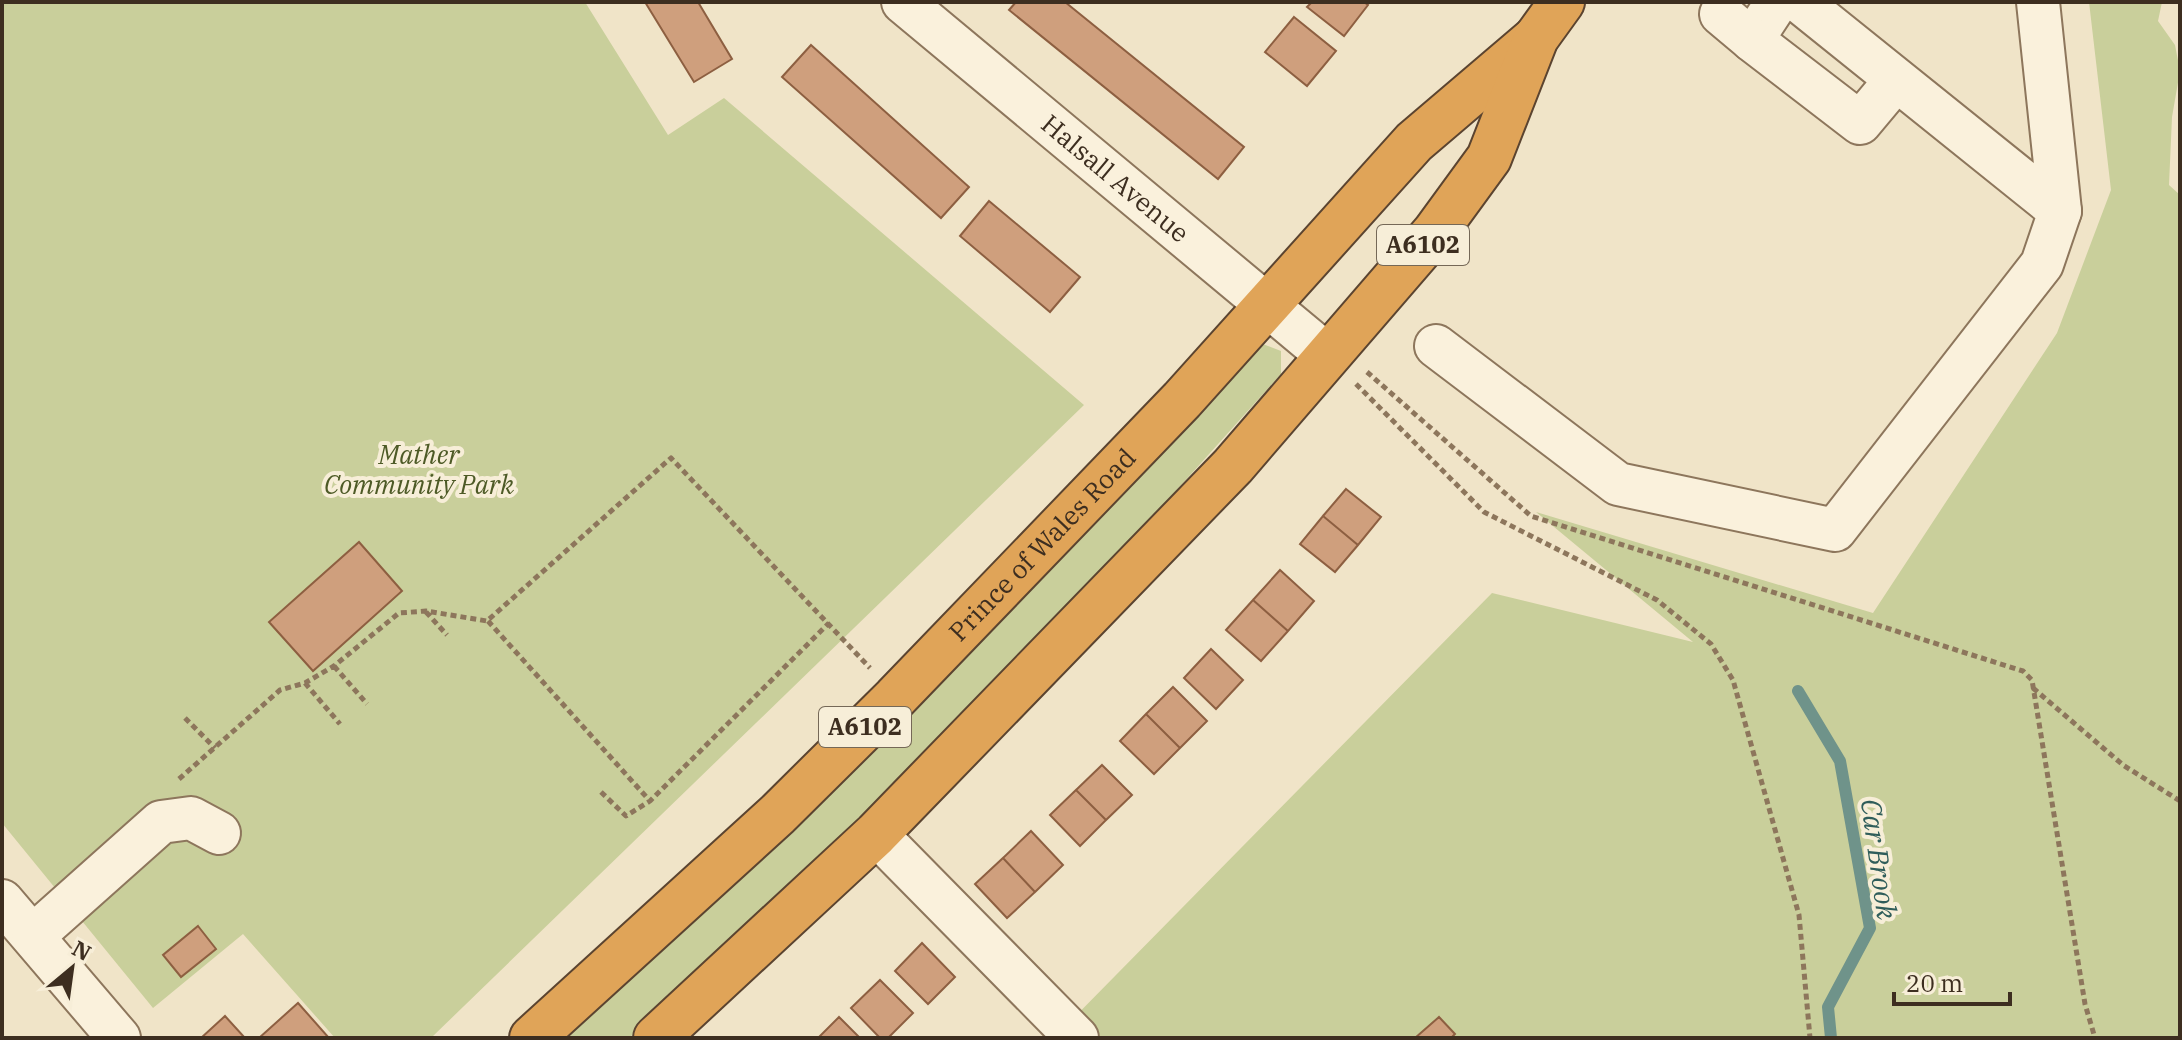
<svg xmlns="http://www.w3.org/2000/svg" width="2182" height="1040" font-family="'IBM Plex Serif',serif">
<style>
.green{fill:#c9cf9b}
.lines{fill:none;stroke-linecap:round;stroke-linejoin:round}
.stream{stroke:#6f938a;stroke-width:12}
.building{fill:#cf9f7d;stroke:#8d5f41;stroke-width:2}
.minor-casing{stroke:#8d765c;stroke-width:46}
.highway-casing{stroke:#5b4430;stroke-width:48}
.path{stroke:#8d765c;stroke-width:5;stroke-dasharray:6 4;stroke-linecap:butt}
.minor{stroke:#faf1dc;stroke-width:42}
.highway{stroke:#e0a458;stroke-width:44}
.labels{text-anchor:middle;stroke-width:8;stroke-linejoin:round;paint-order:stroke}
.shield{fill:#f7eed8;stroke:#756857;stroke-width:2}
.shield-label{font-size:24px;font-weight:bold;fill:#3d2e20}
.street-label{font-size:26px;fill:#3d2e20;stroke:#f7eed8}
.park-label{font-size:26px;font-style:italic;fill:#4d5a26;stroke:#f7eed8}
.water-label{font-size:28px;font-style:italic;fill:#2f5d5a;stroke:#f7eed8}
</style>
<rect width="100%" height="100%" fill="#f0e4c8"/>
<!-- green -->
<path class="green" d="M 2,2 L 585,2 L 668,135 L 724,98 L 1084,405 L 431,1038 L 335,1038 L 243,934 L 153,1008 L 2,823 Z
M 2089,2 L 2162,2 L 2158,21 L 2175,45 L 2180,71 L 2172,117 L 2169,185 L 2180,195 L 2180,1038 L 1054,1038 L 1492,593 L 1693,642 L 1536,512 L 1873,613 L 2057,333 L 2111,190 Z
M 1260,343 L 1281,351 L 1281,374 L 1032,651 L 822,861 L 629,1038 L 563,1038 L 813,812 L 982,640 Z"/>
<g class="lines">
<!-- stream -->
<path class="stream" d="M 1798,691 L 1840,761 L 1870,928 L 1828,1007 L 1831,1038"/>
</g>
<!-- building -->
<path class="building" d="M 645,2 L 698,2 L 732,59 L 694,82 Z
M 1016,2 L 1065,2 L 1244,147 L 1218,179 L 1009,10 Z
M 1312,2 L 1364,2 L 1368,5 L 1344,36 L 1307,7 Z
M 1294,17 L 1336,51 L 1307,86 L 1265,52 Z
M 811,45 L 969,187 L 941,218 L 782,77 Z
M 989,201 L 1080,277 L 1050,312 L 960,236 Z
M 1346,489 L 1381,517 L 1358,545 L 1323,516 Z
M 1323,516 L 1358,545 L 1335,572 L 1300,544 Z
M 359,542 L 402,591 L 313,671 L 269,622 Z
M 1280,570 L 1314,601 L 1288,631 L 1253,600 Z
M 1253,600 L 1288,631 L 1261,661 L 1226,630 Z
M 1211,649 L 1243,680 L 1216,709 L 1184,678 Z
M 1173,687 L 1207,721 L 1180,748 L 1146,714 Z
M 1146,714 L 1180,748 L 1154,774 L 1120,741 Z
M 1102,765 L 1132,795 L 1106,820 L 1076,790 Z
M 1076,790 L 1106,820 L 1080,846 L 1050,815 Z
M 1031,831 L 1063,865 L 1035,892 L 1003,858 Z
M 1003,858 L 1035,892 L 1007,918 L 975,884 Z
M 198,926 L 216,949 L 181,977 L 163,955 Z
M 922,943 L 955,977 L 928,1004 L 895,971 Z
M 880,980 L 913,1013 L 888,1038 L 880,1038 L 851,1008 Z
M 298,1003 L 329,1038 L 259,1038 Z
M 225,1016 L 245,1038 L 201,1038 Z
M 839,1017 L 860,1038 L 818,1038 Z
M 1439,1017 L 1455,1034 L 1451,1038 L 1415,1038 Z"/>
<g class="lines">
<!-- minor casing -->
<g class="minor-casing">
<g id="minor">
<path id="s1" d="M 903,2 L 1327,355"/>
<path d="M 1777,2 L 1752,40 L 1860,123 L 1896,80"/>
<path d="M 2038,2 L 2060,211"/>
<path d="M 1721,14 L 1752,40"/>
<path d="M 1436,346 L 1618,484 L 1835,530 L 2042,264 L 2060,211 L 1800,2"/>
<path d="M 876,834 L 1077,1038"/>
<path d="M 2,901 L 119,1038"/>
<path d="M 33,936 L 161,822 L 191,818 L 219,833"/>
</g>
</g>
<!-- highway casing -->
<g class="highway-casing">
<g id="highway">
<path id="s2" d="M 532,1038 L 778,814 L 895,698 L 1182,400 L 1414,142 L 1536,38"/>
<path d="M 656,1038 L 876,834 L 1233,466 L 1435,232 L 1489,158 L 1536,38 L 1562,2"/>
</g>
</g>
<!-- path -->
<path class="path" d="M 1367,372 L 1531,516 L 2023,671 L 2032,680 L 2085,1004 L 2095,1038
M 1356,384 L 1484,512 L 1657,600 L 1711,644 L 1733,680 L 1799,915 L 1810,1038
M 426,612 L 447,635
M 488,621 L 650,801 L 829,623
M 334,666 L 367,704
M 305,683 L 340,724
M 2033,688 L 2123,765 L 2180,801
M 185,718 L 215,748
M 179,779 L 280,690 L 305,683 L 334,666 L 399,613 L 426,611 L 487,621 L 671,458 L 870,668
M 601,792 L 626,816 L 650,801
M 2179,1038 L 2180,1037"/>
<!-- minor -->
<use href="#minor" class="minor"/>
<!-- highway -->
<use href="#highway" class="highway"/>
</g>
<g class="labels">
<!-- shield labels -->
<g class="shield">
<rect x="1377" y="225" width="92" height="40" rx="6"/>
<rect x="819" y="707" width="92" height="40" rx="6"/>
</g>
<g class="shield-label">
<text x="1423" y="253">A6102</text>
<text x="865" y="735">A6102</text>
</g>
<!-- street labels -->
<g class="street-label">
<text dy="9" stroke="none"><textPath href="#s1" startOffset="276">Halsall Avenue</textPath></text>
<text dy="9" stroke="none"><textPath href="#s2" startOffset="710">Prince of Wales Road</textPath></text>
</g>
<!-- park labels -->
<g class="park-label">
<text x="419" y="464">Mather<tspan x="419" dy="30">Community Park</tspan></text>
</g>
<!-- water labels -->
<g class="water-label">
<text transform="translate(1879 859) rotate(82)" y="10">Car Brook</text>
</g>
</g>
<!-- border -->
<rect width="2182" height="1040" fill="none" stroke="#3d2e20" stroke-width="8"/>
<!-- north arrow -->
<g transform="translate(72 968) rotate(29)" stroke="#f7eed8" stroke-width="6" paint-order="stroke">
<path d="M0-6L14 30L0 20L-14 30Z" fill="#3d2e20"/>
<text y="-12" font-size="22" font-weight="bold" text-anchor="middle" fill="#3d2e20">N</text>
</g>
<!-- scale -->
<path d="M1894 992v12h116v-12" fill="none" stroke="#3d2e20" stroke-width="4"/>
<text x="1906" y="992" font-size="24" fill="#3d2e20" stroke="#f7eed8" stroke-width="6" paint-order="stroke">20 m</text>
</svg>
